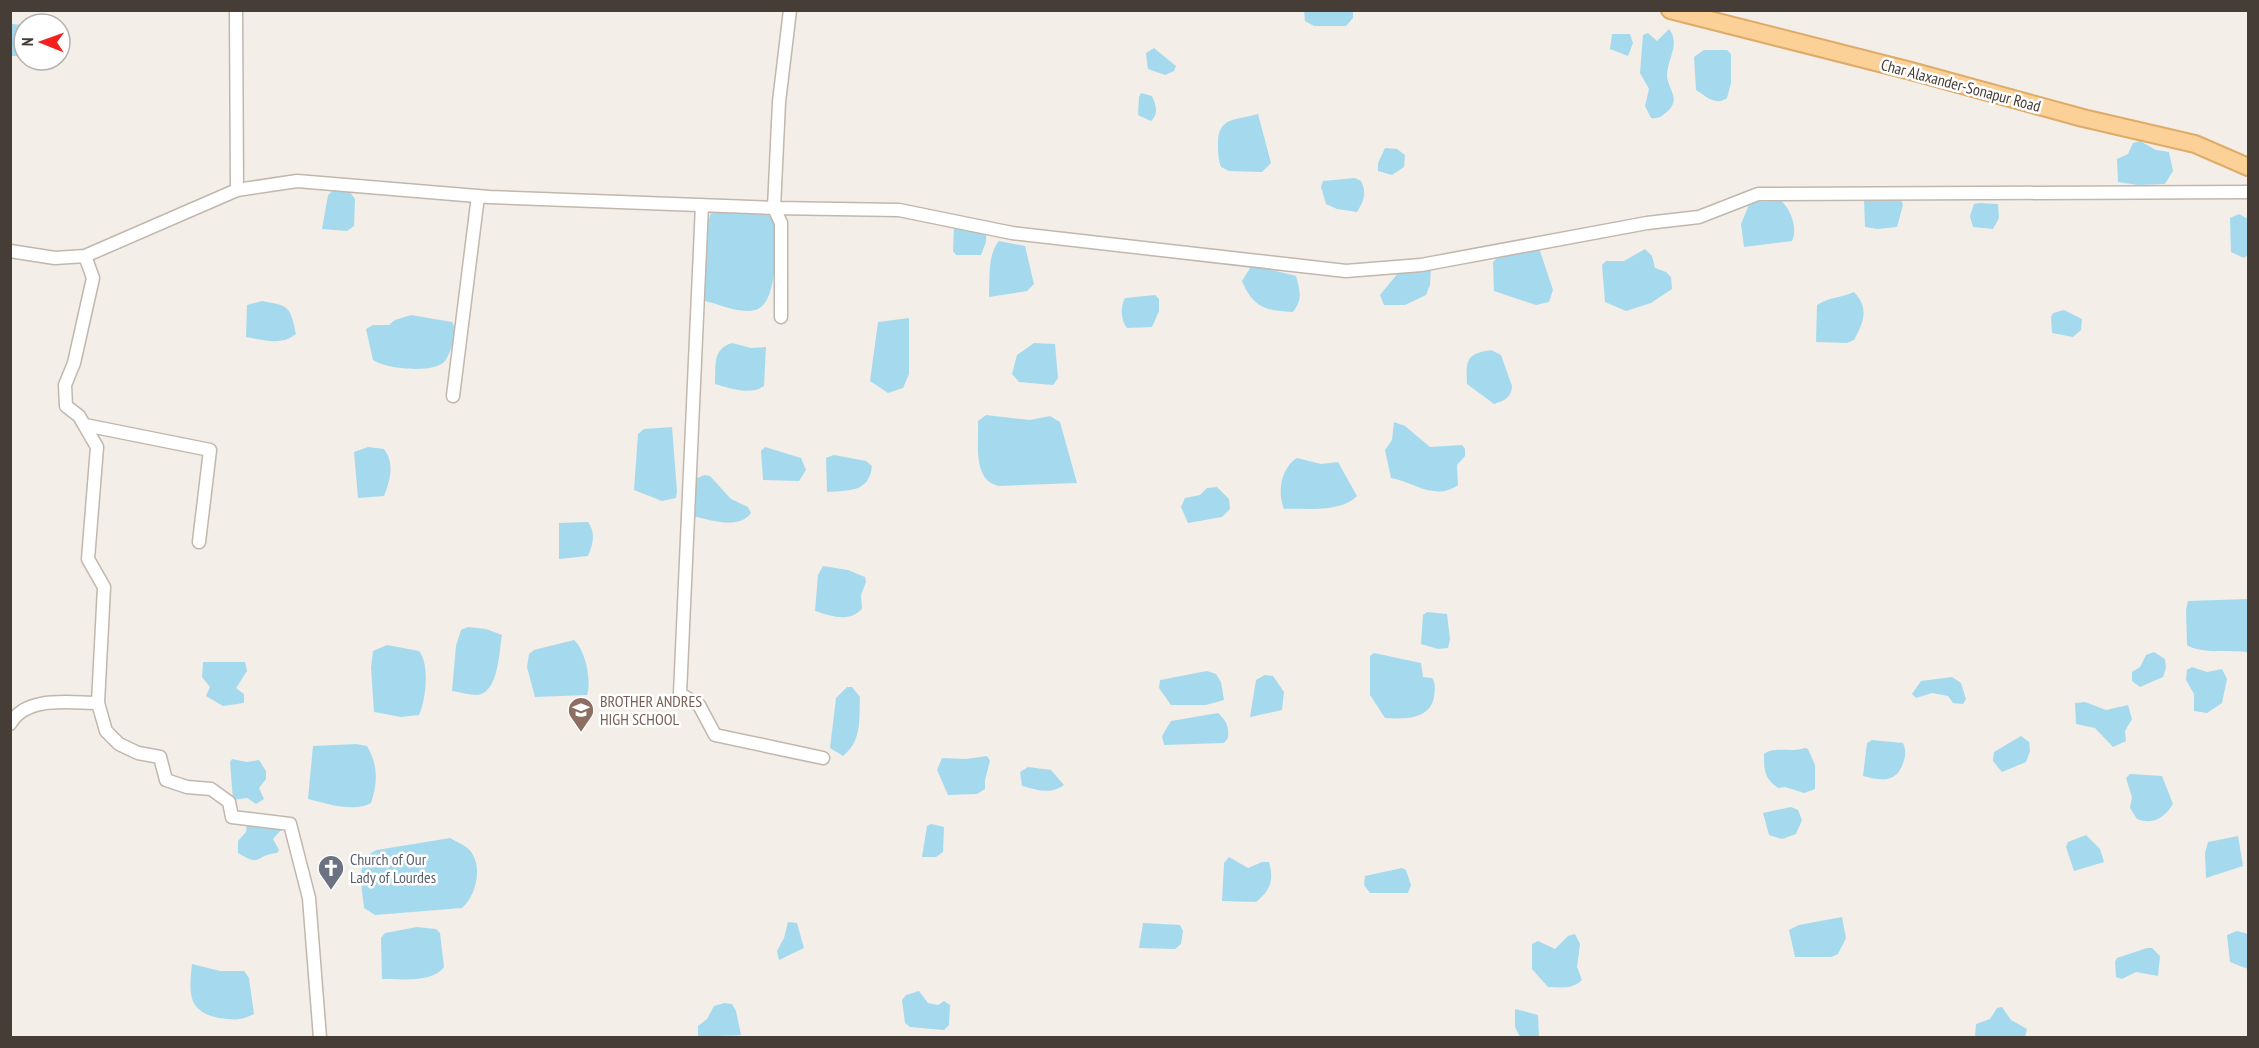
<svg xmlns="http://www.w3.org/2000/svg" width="2259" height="1048" font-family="'PT Sans Narrow',sans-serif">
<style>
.water{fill:#a5daee}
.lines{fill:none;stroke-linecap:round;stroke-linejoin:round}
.minor-casing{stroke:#c1b7ad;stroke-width:15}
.major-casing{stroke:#dfab68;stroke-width:20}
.minor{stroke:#fff;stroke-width:12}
.major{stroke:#fbd198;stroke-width:16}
.labels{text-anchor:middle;stroke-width:5;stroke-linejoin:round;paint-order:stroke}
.street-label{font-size:16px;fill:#463d36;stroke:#fff}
.education-label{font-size:16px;fill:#785e54;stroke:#fff;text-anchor:start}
.worship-label{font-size:16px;fill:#5b616d;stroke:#fff;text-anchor:start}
</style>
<rect width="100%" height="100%" fill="#f3eee7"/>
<!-- water -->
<path class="water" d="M 1304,11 L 1353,11 L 1353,18 L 1346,26 L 1314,26 L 1305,21 Z
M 11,24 L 24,25 L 24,56 L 11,56 Z
M 1669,29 C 1681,44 1667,59 1667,76 C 1668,89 1681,99 1668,111 C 1662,116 1659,119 1651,118 L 1645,106 L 1649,89 L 1640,73 L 1643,35 L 1648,33 L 1657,41 Z
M 1612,34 L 1630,34 L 1633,43 L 1628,56 L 1610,49 Z
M 1154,48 L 1176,66 L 1174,71 L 1165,75 L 1148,69 L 1146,53 Z
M 1704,50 L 1727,50 L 1731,54 L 1731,83 L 1727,98 C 1715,106 1707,97 1696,90 L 1694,57 Z
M 1141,93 L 1152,96 C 1156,105 1159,114 1151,121 L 1138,115 L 1139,97 Z
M 1258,114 L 1271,163 L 1262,172 L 1229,171 L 1221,167 C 1218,159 1218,152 1218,143 C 1218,117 1236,120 1258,114 Z
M 2140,141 L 2156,150 L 2169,152 L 2173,171 L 2165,184 L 2138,185 L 2118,182 L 2117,159 L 2128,154 L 2133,143 Z
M 1385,148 L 1397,149 L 1405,155 L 1404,167 L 1392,175 L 1378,171 L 1378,163 Z
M 1355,178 L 1361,181 C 1367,193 1364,201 1357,212 L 1337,209 L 1326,204 L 1321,187 L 1323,181 Z
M 334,190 L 350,192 L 355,199 L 354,226 L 347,231 L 322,229 L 328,195 Z
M 1899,193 L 1903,205 L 1897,227 L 1877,229 L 1865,227 L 1864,199 Z
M 1781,201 C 1791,209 1798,229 1792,241 L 1744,247 L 1741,224 L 1750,202 Z
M 1980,203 L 1998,204 L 1999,218 L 1993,229 L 1973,227 L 1970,216 L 1974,204 Z
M 714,208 L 773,216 C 776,236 780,304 755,310 C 739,314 719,304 705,301 C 705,279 701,225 714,208 Z
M 2239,214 L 2248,219 L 2248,255 L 2244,258 L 2231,252 L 2230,218 Z
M 954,227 L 986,232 L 986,242 L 981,255 L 956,255 L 953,251 Z
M 999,241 L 1025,246 L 1034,284 L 1027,291 L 989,297 C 990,279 987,255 999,241 Z
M 1539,248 L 1553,290 L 1549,302 L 1536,305 L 1494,291 L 1493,262 L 1498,257 Z
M 1645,249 L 1652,256 L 1655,268 L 1666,272 L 1671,277 L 1672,289 L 1651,303 L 1626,311 L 1605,302 L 1602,265 L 1606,261 L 1624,261 Z
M 1252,265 L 1296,276 C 1300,291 1303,299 1293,312 C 1265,311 1253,307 1242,281 Z
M 1403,267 L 1431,267 L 1430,285 L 1426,295 L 1405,305 L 1384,305 L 1380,295 Z
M 1854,292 C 1870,309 1863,323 1854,340 L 1847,343 L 1816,342 L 1817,305 C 1829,297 1840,298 1854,292 Z
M 1155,295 L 1159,299 L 1159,311 L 1152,327 L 1127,328 C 1121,321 1120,307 1125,298 Z
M 262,301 C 290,306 290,306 296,334 C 281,346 264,340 246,337 L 247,305 Z
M 2064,310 L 2082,319 L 2081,330 L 2073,337 L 2052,333 L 2051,317 L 2053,313 Z
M 411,315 L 452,322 L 456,330 C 454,339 451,353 445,361 C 435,374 385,369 373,360 L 366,329 L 373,325 L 389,325 L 395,320 Z
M 909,318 L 909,374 L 903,388 L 888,393 L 870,381 L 878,322 Z
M 732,343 L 751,348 L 766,347 L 764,386 C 751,396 729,388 715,384 C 716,366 712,349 732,343 Z
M 1034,343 L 1055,344 L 1058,378 L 1053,385 L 1019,382 L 1012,374 L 1017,355 Z
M 1491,350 L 1501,355 L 1512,386 C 1512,397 1504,401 1494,404 L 1467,384 C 1466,360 1466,354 1491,350 Z
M 986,415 L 1030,420 L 1050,416 L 1060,422 L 1077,483 L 999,486 C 972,480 979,444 978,421 Z
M 1394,422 L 1405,426 L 1430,447 L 1462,445 L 1465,449 L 1465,456 L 1457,465 L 1458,485 C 1435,501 1416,483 1391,478 L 1385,450 L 1392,440 Z
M 672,427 L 677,491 L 676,498 L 662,501 L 634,490 L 638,434 L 644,429 Z
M 368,447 L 384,449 C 395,463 390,481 384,496 L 358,498 L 354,452 Z
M 765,447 L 801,458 L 806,470 L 799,481 L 763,480 L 761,451 Z
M 834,455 L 866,461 L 872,466 C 869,493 849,490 827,492 L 826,458 Z
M 1297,458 L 1321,464 L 1338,462 L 1357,496 C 1340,513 1307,508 1284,509 C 1277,492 1281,468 1297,458 Z
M 704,475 L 710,476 L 731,499 L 748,507 L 751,513 C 739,530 710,520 693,516 L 693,480 Z
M 1217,487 L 1229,499 L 1230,509 L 1222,517 L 1188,523 L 1181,507 L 1185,498 L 1200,495 L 1207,488 Z
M 588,522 C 596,533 593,544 588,556 L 559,559 L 559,523 Z
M 823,566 L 848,570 L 865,577 L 866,582 L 861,595 L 862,609 C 848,623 832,616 815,611 L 818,575 Z
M 2248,599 L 2248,652 C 2232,650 2199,654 2187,645 L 2186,610 L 2188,601 Z
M 1427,612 L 1447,614 L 1450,639 L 1448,648 L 1438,649 L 1421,644 L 1423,615 Z
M 468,627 L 486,629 L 502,635 C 499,651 499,693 477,695 C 469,695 460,692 452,691 L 456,646 L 461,630 Z
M 574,640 C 585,649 592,681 587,695 L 535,697 L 527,667 L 529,654 L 534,650 Z
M 387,645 L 419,651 C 430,664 426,700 419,715 L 401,717 L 374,712 L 371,668 L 373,651 Z
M 2154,652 L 2165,659 L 2166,668 L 2163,677 L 2140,687 L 2132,681 L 2132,672 L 2140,667 L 2146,655 Z
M 1374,653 L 1421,663 L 1423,677 L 1432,678 C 1436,684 1435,690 1434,697 C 1430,720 1404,719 1385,718 L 1370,695 L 1370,656 Z
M 203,662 L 245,662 L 247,671 L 236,688 L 244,694 L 244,703 L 223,706 L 206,696 L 210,687 L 202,677 Z
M 2192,667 L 2207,672 L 2222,669 L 2227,679 L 2222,703 L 2207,713 L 2194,711 L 2194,694 L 2186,680 L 2187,670 Z
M 1207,671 L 1216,674 L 1221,682 L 1224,700 L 1206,705 L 1171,705 L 1159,688 L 1160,680 Z
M 1265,675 L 1273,676 L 1284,692 L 1282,710 L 1250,717 L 1256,680 Z
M 1952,677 L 1961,683 L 1966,699 L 1963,704 L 1953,703 L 1948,696 L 1932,693 L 1916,698 L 1912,694 L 1921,681 Z
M 847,687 L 852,687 L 860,697 C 859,720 862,741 843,756 L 830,748 L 836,698 Z
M 2085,702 L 2106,710 L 2128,705 L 2132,719 L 2125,731 L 2126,741 L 2113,747 L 2095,728 L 2076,724 L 2075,703 Z
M 1218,713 C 1227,721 1229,727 1228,738 L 1224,743 L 1164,745 L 1162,736 L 1171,721 Z
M 2021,736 L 2029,742 L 2030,751 L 2026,762 L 2002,772 L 1993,761 L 1994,752 Z
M 1872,740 L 1903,743 C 1906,750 1906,755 1903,763 C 1897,783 1881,781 1863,776 L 1867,743 Z
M 356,744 L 367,746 C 378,765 378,782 371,803 C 354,813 325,803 308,799 L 313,746 Z
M 1805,748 L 1808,749 L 1815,765 L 1815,789 L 1804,793 L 1785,787 L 1778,788 C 1764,778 1764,770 1764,754 C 1775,746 1791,753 1805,748 Z
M 987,756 L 990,761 L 985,780 L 985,789 L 977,794 L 948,795 L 937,770 L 942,758 L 966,759 Z
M 232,759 L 247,762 L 259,760 L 266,771 L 266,779 L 259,788 L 264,799 L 256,804 L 247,798 L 233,800 L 230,762 Z
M 1028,767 L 1051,770 L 1064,785 C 1050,795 1038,790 1022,786 L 1020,772 Z
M 2130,774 L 2162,776 L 2173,804 C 2164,818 2154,825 2137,819 L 2130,808 L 2132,797 L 2126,778 Z
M 1791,807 L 1798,810 L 1802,820 L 1796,834 L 1782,839 L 1769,835 L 1763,813 Z
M 280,822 L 281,830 L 273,839 L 279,850 L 277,853 C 254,855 262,868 238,853 L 238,841 L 246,832 L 247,824 Z
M 931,824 L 944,827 L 943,852 L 936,857 L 922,857 L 927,826 Z
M 2086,835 L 2100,849 L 2104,862 L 2074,871 L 2066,847 L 2068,842 Z
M 2238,836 L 2243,866 L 2206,878 L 2205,853 L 2208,842 Z
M 450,838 C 458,843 469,846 473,855 C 482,871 475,897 462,908 L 375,915 L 364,908 C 362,886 354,859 377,850 Z
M 1229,857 L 1248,868 L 1262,862 L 1269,862 C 1274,880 1271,890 1256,902 L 1222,901 L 1224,863 Z
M 1402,868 L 1406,870 L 1411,885 L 1408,893 L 1370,893 L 1364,885 L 1365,876 Z
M 1842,917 L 1846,938 L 1838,954 L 1831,957 L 1795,957 L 1789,930 L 1799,925 Z
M 788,922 L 797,923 L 804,948 L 779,960 L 777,951 L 784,938 Z
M 1143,923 L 1180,925 L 1183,931 L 1181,944 L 1175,949 L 1139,948 Z
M 417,927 L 436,929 L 440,933 L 444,967 C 433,983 400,979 382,979 L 381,938 L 385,933 Z
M 2237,931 L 2248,934 L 2248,969 L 2230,962 L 2227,935 Z
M 1575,934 L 1580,944 L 1577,967 L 1582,980 C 1572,990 1561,987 1548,987 L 1532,969 L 1532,944 L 1538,941 L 1555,949 L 1568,936 Z
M 2147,948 L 2152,948 L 2160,956 L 2158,976 L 2136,972 L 2122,979 L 2116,977 L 2115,962 L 2117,958 Z
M 192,964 L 220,971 L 244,971 L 249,978 L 254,1014 C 240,1021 234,1020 219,1018 C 187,1012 189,992 192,964 Z
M 919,991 L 928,1003 L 938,1005 L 944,1001 L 950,1005 L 949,1025 L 944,1030 L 910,1027 L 905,1023 L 902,1000 L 906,995 Z
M 724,1003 L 732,1004 L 736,1011 L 741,1035 L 698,1037 L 698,1026 L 707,1019 L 714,1006 Z
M 2002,1007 L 2011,1020 L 2027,1029 L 2025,1037 L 1975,1037 L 1976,1024 L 1990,1019 L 1997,1008 Z
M 1515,1009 L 1538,1015 L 1539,1037 L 1520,1037 L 1515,1027 Z"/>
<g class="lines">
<!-- minor casing -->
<g class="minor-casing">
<path id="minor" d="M 236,10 L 237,190
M 702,205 L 680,694 L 699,705 L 715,735 L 823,758
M 10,251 L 55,258 L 85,256 L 237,190 L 297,181 L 489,197 L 774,208 L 899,210 L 1012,233 L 1346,271 L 1421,265 L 1647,223 L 1699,217 L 1758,194 L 2248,192
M 85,256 L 93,278 L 74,363 L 65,385 L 66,406 L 79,416 L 97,447 L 88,559 L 104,587 L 98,703 L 106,731 L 119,744 L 138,753 L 160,757 L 166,780 L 187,787 L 211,789 L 229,802 L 232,817 L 290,824 L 309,898 L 320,1038
M 781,317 L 781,223 L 774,208 L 779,102 L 790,10
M 453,396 L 478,196
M 85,425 L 210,450 L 199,542
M 10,724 C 26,695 70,703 98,703"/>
</g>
<!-- major casing -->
<g class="major-casing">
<path id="major" d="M 1670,10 L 1911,71 L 2083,118 L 2195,144 L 2248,167"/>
</g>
<!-- minor -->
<use href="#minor" class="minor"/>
<!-- major -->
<use href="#major" class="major"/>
</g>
<!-- icons -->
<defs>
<g id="school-pin" transform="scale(1.35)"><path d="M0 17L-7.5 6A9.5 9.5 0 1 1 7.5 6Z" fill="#8d6e63" stroke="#fff"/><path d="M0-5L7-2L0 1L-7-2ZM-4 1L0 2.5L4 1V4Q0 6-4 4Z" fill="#fff"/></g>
<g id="church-pin" transform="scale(1.35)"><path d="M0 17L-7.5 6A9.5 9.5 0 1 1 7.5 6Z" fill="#6b7280" stroke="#fff"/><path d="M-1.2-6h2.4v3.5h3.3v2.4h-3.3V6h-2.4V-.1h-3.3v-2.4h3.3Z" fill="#fff"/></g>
</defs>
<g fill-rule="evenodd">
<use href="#school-pin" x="581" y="710"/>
<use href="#church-pin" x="331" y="868"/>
</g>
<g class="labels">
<!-- street labels -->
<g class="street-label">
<text transform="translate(1961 85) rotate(15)" y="6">Char Alaxander-Sonapur Road</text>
</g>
<!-- education labels -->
<g class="education-label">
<text x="600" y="707">BROTHER ANDRES<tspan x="600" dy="18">HIGH SCHOOL</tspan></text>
</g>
<!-- worship labels -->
<g class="worship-label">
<text x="350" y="865">Church of Our<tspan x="350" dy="18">Lady of Lourdes</tspan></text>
</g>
</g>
<!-- border -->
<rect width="2259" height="1048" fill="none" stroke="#463d36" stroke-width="24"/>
<!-- north arrow -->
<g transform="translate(42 42) rotate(271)"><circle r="28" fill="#ffffff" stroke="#b5b1af" stroke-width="1.5"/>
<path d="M0-4.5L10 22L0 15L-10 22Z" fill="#f2211f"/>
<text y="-9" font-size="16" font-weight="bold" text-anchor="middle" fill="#463d36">N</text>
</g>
</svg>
